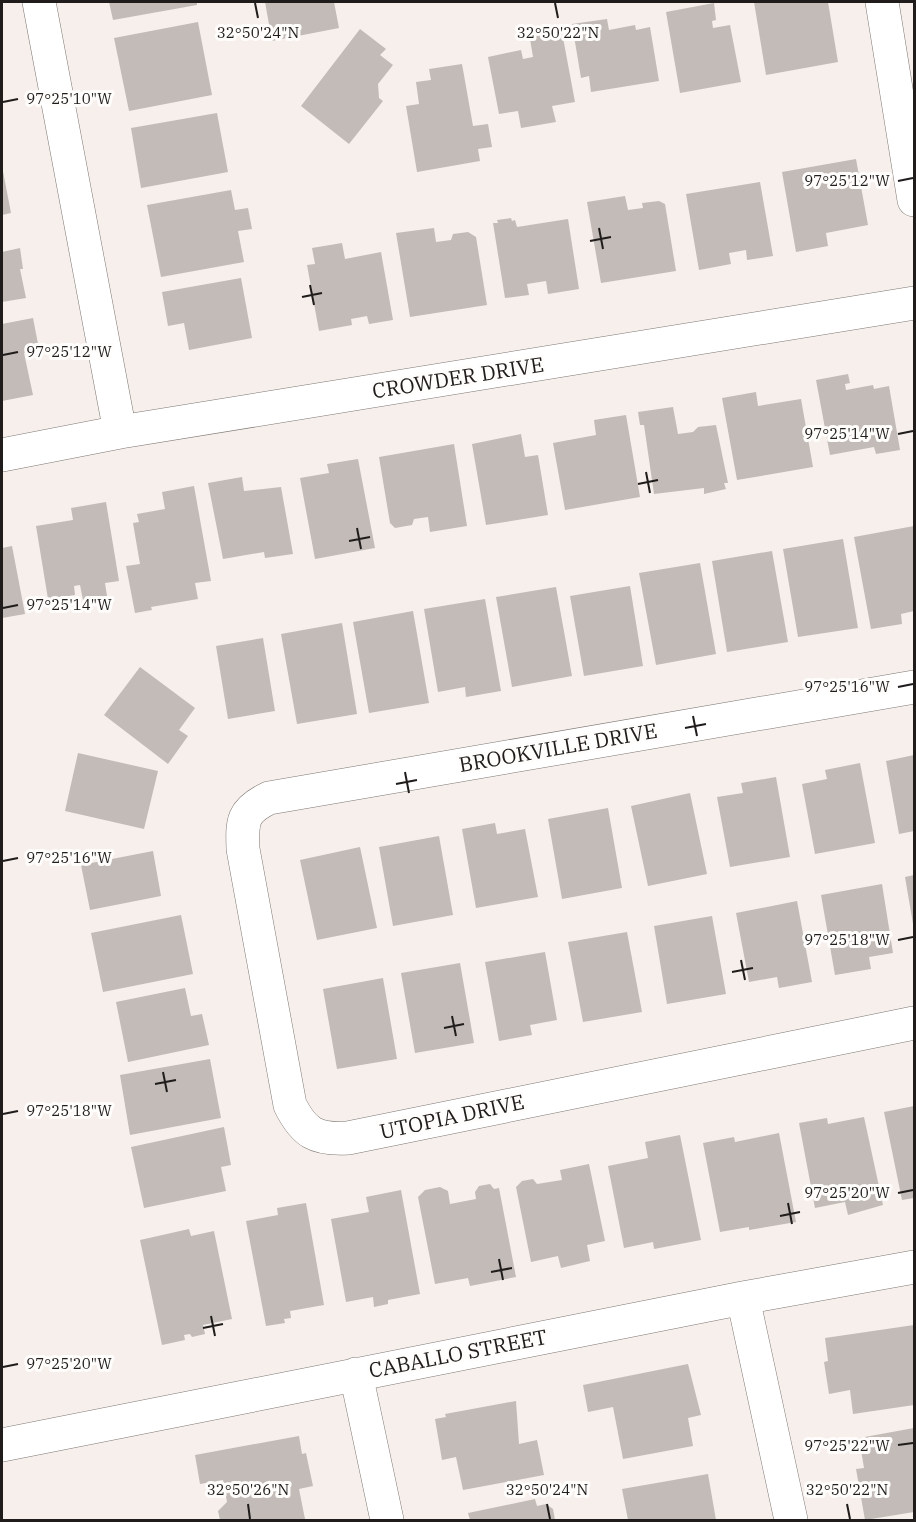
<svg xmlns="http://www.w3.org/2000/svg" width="916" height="1522" font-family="'IBM Plex Serif',serif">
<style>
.building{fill:#c2bbb7}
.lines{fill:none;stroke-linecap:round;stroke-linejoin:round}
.minor-casing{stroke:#7e7773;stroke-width:34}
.minor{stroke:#fff;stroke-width:33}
.ticks{fill:none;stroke:#1f1c1b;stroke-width:2}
.labels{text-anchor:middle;stroke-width:6;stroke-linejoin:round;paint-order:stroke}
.street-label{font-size:21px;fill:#1f1c1b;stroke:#fffdfc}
.ticks-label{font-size:15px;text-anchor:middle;fill:#1f1c1b;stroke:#fffdfc;stroke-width:6;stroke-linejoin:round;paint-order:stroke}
</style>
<rect width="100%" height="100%" fill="#f6efeb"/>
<!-- building -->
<path class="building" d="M 109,2 L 197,2 L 197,5 L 113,20 Z
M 265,2 L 334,2 L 339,28 L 272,41 Z
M 754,2 L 828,2 L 838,62 L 766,75 Z
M 714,3 L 716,20 L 712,21 L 713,28 L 730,25 L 741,82 L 680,93 L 666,12 Z
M 607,19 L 609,30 L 635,25 L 636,30 L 650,27 L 659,81 L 591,92 L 589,76 L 581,78 L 572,24 Z
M 198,22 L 212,95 L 129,111 L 114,38 Z
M 561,27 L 575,102 L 552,106 L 556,122 L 521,128 L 518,111 L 499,114 L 488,57 L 521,50 L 523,59 L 533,57 L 529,33 Z
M 360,29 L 386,49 L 380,55 L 393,65 L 378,84 L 379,98 L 383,101 L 349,144 L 301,106 Z
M 462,64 L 473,126 L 488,124 L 492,147 L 478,149 L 480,161 L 417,172 L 406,106 L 419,104 L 416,82 L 431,80 L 429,69 Z
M 217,113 L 228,172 L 141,188 L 131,128 Z
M 856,159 L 868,225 L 826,233 L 828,246 L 796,252 L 782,172 Z
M 2,166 L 11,213 L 2,215 Z
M 760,182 L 773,256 L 747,260 L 746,250 L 729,253 L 731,264 L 699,270 L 686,194 Z
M 231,190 L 235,210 L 248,208 L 252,229 L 238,231 L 244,262 L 161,277 L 147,205 Z
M 625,196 L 628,210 L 643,208 L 642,203 L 659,201 L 665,204 L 676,271 L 601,283 L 587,202 Z
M 511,218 L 512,221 L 515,220 L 517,227 L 568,219 L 579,289 L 548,294 L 546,281 L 527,284 L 529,295 L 505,298 L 493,223 L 498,223 L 497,220 Z
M 434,228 L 436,242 L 451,240 L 453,234 L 468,232 L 476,237 L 487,305 L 410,317 L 396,233 Z
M 342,243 L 345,259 L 381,252 L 393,320 L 369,324 L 367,316 L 351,319 L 352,325 L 319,331 L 307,265 L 315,264 L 312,248 Z
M 20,248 L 23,269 L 20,269 L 26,298 L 2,302 L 2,252 Z
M 241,278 L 252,338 L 189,350 L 184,323 L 168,326 L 162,292 Z
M 33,318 L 39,349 L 24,353 L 33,395 L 2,401 L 2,324 Z
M 848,374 L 850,383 L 845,384 L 846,390 L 873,385 L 874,389 L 889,386 L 900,450 L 876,454 L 874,447 L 830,455 L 816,380 Z
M 756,392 L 758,406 L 801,399 L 813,467 L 737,480 L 722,398 Z
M 673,407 L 678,434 L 693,432 L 698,427 L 716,425 L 728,483 L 724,483 L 726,489 L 704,494 L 704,488 L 654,494 L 644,425 L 640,425 L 638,412 Z
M 626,415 L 640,497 L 565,510 L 553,443 L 596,435 L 594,420 Z
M 521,434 L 525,457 L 538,455 L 548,515 L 486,525 L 472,444 Z
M 454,444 L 467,526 L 430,532 L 428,517 L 414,519 L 412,525 L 395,528 L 390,523 L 379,457 Z
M 358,459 L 375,548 L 315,559 L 300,478 L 329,473 L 327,464 Z
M 242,477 L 244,491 L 281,487 L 293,554 L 265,558 L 264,552 L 223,559 L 208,483 Z
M 194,486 L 211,581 L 195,583 L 198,599 L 151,607 L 152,610 L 135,613 L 126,566 L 140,564 L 133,523 L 139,522 L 137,514 L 165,509 L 162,492 Z
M 106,502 L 119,581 L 105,583 L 107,596 L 83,600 L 80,585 L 74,586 L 75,595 L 48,599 L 36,526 L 73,520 L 71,508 Z
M 914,526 L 914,611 L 901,614 L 902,624 L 871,629 L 854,537 Z
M 843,539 L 858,628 L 798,637 L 783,549 Z
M 12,546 L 25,614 L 2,618 L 2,548 Z
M 772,551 L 788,642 L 727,652 L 712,561 Z
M 700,563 L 716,654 L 656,665 L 639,573 Z
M 630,586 L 643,666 L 584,676 L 570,596 Z
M 556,587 L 572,676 L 512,687 L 496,597 Z
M 485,599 L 501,691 L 466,697 L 465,687 L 438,692 L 424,609 Z
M 413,611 L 429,703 L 369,713 L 353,622 Z
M 342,623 L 357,714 L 297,724 L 281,634 Z
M 263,638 L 275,711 L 228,719 L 216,646 Z
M 140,667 L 195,708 L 179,730 L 188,736 L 168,764 L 104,715 Z
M 78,753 L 158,771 L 144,829 L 65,811 Z
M 914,755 L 914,831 L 899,834 L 886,761 Z
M 860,763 L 875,843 L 815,854 L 802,784 L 827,779 L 825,770 Z
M 776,777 L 790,857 L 730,867 L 717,797 L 743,793 L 741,783 Z
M 690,793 L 707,874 L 648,886 L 631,806 Z
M 608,808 L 622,888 L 562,899 L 548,819 Z
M 495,823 L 497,834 L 525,829 L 538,897 L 476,908 L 462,829 Z
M 439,836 L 453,915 L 393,926 L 379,847 Z
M 360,847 L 377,928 L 317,940 L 300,860 Z
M 153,851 L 161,896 L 90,910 L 81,865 Z
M 914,875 L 914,924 L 913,924 L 905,877 Z
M 882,884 L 893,953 L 869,957 L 871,969 L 835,975 L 821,895 Z
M 797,901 L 812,982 L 779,988 L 777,977 L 749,982 L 736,913 Z
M 181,915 L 193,974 L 103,992 L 91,933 Z
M 712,916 L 726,994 L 667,1004 L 654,926 Z
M 627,932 L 642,1012 L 583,1022 L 568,942 Z
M 545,952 L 557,1020 L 530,1025 L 532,1035 L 499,1041 L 485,962 Z
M 460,963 L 474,1043 L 415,1053 L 401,973 Z
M 383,978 L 397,1059 L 337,1069 L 323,989 Z
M 185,988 L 191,1016 L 202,1014 L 209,1045 L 128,1062 L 116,1002 Z
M 210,1059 L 221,1118 L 130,1135 L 120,1075 Z
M 914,1106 L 914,1198 L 902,1200 L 884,1112 Z
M 864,1117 L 883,1205 L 848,1215 L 845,1202 L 815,1208 L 799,1123 L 827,1118 L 828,1124 Z
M 224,1127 L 231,1165 L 221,1167 L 226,1191 L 144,1208 L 131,1147 Z
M 779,1133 L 796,1222 L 749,1230 L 749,1227 L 720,1232 L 703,1143 L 734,1137 L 735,1142 Z
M 680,1135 L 701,1240 L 654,1249 L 653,1242 L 624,1248 L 608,1166 L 648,1158 L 645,1142 Z
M 589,1164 L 605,1241 L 587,1245 L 590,1261 L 561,1268 L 558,1256 L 531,1262 L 516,1187 L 522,1181 L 533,1179 L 537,1184 L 562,1180 L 560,1170 Z
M 490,1184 L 494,1189 L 499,1188 L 516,1277 L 470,1286 L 468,1278 L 435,1284 L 418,1197 L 425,1190 L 440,1187 L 448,1191 L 450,1204 L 476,1199 L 475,1192 L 479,1186 Z
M 401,1190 L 420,1294 L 388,1300 L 388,1304 L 374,1307 L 373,1297 L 346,1302 L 331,1219 L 369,1212 L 366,1197 Z
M 306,1203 L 324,1305 L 290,1311 L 291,1318 L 284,1319 L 285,1323 L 266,1326 L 246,1221 L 278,1215 L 277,1208 Z
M 189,1229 L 191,1236 L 214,1231 L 232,1319 L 203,1325 L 205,1334 L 192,1337 L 190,1334 L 184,1335 L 185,1340 L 162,1345 L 140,1240 Z
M 914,1325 L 914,1405 L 853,1414 L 850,1390 L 829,1394 L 824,1362 L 828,1361 L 825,1338 Z
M 688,1364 L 701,1415 L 688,1418 L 693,1446 L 623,1459 L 613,1407 L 588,1412 L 583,1385 Z
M 516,1401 L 519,1444 L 537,1440 L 544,1475 L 463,1490 L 456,1457 L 442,1460 L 435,1419 L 446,1417 L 445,1414 Z
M 914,1428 L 914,1512 L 865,1520 L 856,1469 L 864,1468 L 859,1438 Z
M 299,1436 L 302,1454 L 306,1453 L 313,1486 L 299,1489 L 305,1519 L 220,1520 L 218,1511 L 227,1502 L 223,1480 L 200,1484 L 195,1455 Z
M 708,1474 L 716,1520 L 628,1520 L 622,1489 Z
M 535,1499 L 537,1506 L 546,1504 L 553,1509 L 555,1520 L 470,1520 L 468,1513 Z"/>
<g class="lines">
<!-- minor casing -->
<g class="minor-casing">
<path id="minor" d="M 39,2 L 120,432
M 882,2 L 914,200
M 2,455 L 120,432 L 914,303
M 914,687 L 269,798 C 242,811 242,821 243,849 L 290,1105 C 304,1133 316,1140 348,1138 L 914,1023
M 743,1298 L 791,1520
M 356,1374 L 387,1520
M 2,1445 L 743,1298 L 914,1267"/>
</g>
<!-- minor -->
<use href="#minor" class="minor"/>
</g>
<!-- ticks -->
<path class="ticks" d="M 255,3 L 258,18M 555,3 L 558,18M 3,102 L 18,99M 898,181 L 913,178M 599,228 L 603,249M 590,241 L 611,237M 310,285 L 314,305M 302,297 L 322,293M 3,355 L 18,352M 898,434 L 913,431M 646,472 L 650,493M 638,484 L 658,480M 357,528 L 361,549M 349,541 L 370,537M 3,608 L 18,605M 898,687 L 913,684M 693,716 L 697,736M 685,728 L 706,724M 405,772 L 409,793M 396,784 L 417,780M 3,861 L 18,858M 898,940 L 913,937M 741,960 L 745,980M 732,972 L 753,968M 452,1016 L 456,1036M 444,1028 L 464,1024M 163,1072 L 167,1092M 155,1084 L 176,1080M 3,1114 L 18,1111M 898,1193 L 913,1190M 788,1203 L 792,1224M 780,1216 L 800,1212M 499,1259 L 503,1280M 491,1272 L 512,1268M 211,1316 L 215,1336M 203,1328 L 223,1324M 3,1367 L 18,1364M 898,1445 L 913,1443M 248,1504 L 250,1519M 547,1504 L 550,1519M 847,1504 L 850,1519"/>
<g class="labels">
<!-- street labels -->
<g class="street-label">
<text transform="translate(458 378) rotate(-9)" y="7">CROWDER DRIVE</text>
<text transform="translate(558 748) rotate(-10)" y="7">BROOKVILLE DRIVE</text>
<text transform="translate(452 1117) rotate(-12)" y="7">UTOPIA DRIVE</text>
<text transform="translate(458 1354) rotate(-11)" y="7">CABALLO STREET</text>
</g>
</g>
<g class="ticks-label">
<text x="258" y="38">32°50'24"N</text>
<text x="558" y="38">32°50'22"N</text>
<text x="69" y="104">97°25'10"W</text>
<text x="847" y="186">97°25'12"W</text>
<text x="69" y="357">97°25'12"W</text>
<text x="847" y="439">97°25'14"W</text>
<text x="69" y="610">97°25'14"W</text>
<text x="847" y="692">97°25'16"W</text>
<text x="69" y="863">97°25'16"W</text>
<text x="847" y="945">97°25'18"W</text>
<text x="69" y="1116">97°25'18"W</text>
<text x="847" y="1198">97°25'20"W</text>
<text x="69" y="1369">97°25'20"W</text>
<text x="847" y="1451">97°25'22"W</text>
<text x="248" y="1495">32°50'26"N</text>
<text x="547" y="1495">32°50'24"N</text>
<text x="847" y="1495">32°50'22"N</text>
</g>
<!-- border -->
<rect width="916" height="1522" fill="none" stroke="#1f1c1b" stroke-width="6"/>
</svg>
